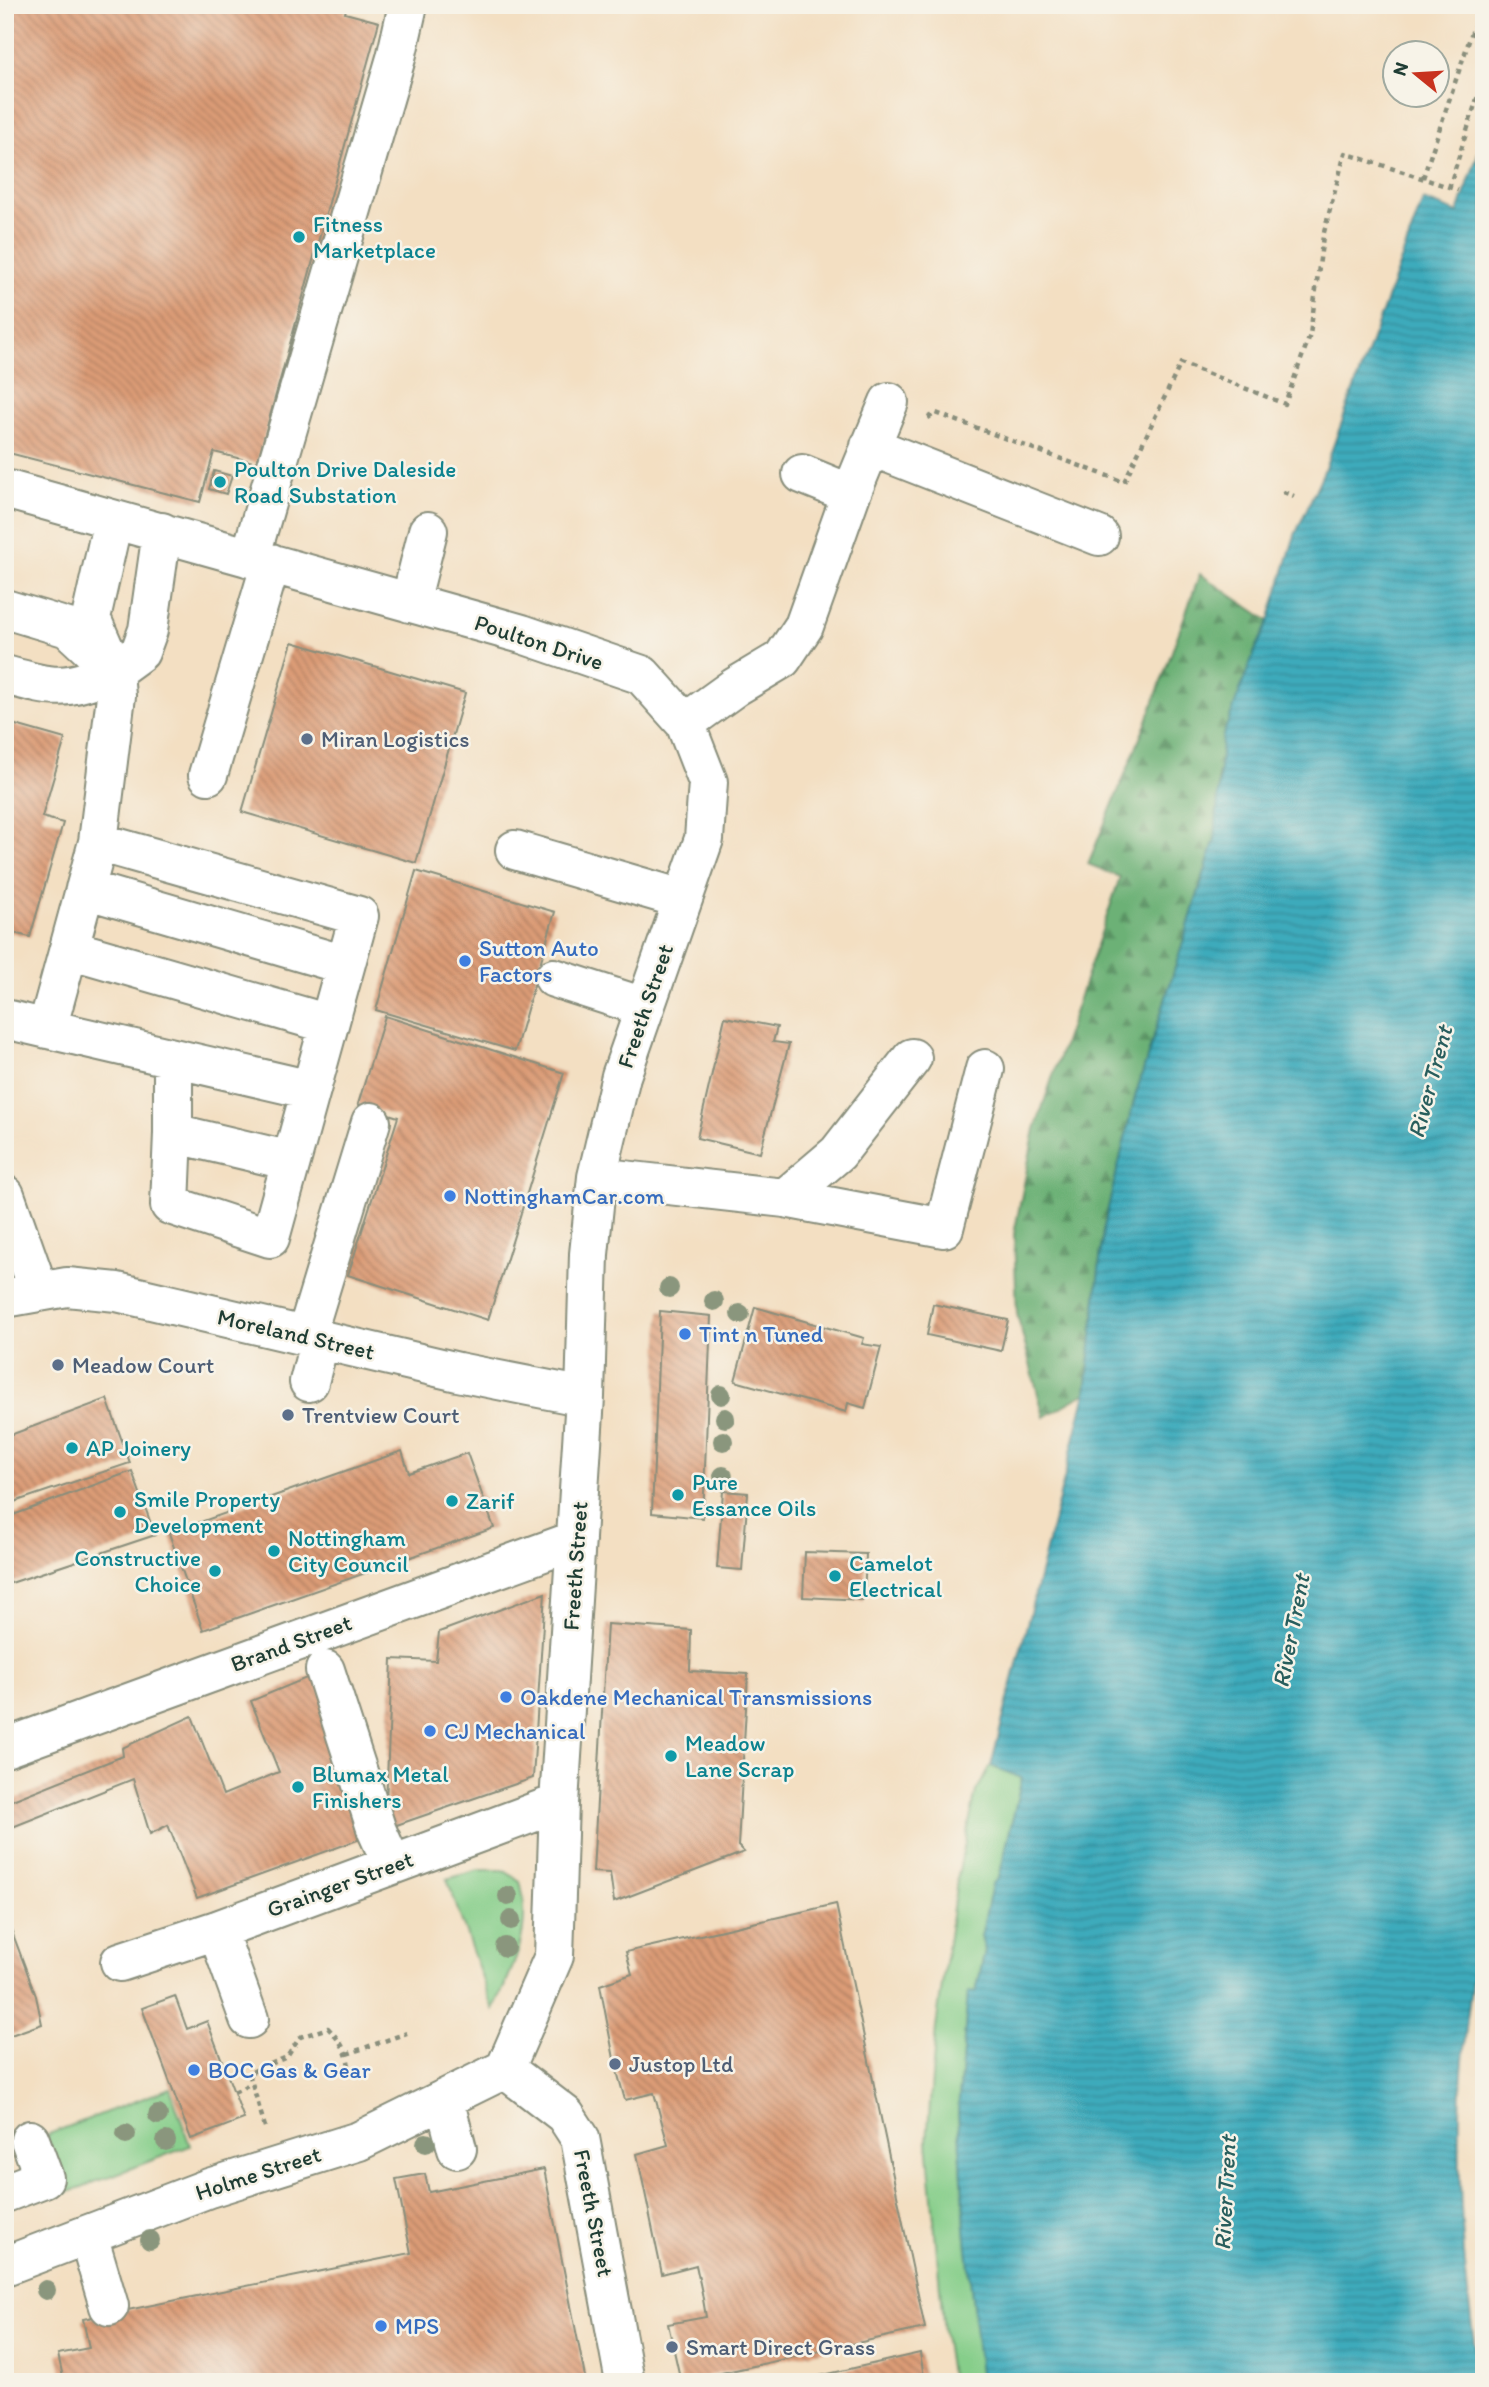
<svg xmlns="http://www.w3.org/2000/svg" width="1489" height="2387" font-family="Itim,sans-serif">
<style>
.grass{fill:#86ce8a;stroke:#52865f;stroke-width:2}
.forest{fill:url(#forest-firs);stroke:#467755;stroke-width:2}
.water{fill:url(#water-rules);stroke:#2e7478;stroke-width:2}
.building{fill:url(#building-back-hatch)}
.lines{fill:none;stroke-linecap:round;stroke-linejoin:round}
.minor-casing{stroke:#898e7b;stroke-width:42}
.path{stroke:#898e7b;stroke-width:4.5;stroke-dasharray:5 5;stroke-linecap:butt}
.minor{stroke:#fff;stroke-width:38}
.tree{fill:#8a967d}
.culture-dot{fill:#0f9aa8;stroke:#f7f3e8;stroke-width:2.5}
.service-dot{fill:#5c6f8a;stroke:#f7f3e8;stroke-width:2.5}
.shop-dot{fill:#3f7fe0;stroke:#f7f3e8;stroke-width:2.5}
.labels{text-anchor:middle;stroke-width:5;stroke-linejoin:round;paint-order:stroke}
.culture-label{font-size:23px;fill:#0d838f;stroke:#f7f3e8;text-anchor:start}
.street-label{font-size:23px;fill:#1f3d34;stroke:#f7f3e8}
.service-label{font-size:23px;fill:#4e5e75;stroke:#f7f3e8;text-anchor:start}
.shop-label{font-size:23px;fill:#366cbe;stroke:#f7f3e8;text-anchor:start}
.water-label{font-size:24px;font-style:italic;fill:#285e5d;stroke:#f7f3e8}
</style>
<defs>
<pattern id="forest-firs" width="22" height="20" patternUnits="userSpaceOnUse" patternTransform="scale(1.75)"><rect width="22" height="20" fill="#6cb176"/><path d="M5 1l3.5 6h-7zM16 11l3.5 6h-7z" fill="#589162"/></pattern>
<pattern id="water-rules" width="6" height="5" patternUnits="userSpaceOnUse" patternTransform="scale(1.75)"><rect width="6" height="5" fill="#3eabbc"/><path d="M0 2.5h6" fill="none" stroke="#338c9a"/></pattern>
<pattern id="building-back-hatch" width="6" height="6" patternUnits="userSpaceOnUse" patternTransform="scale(1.75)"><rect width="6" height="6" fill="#db9b76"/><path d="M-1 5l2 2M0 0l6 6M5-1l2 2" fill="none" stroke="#b18062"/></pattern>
</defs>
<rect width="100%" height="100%" fill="#f7f3e8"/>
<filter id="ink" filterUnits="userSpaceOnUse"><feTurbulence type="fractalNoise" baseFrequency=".0143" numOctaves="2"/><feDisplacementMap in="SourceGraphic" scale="14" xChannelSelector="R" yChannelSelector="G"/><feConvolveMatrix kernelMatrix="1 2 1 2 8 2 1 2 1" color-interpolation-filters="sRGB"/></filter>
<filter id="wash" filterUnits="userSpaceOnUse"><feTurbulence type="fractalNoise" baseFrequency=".00686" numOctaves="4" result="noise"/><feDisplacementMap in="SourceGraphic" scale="28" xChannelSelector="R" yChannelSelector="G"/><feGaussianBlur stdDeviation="1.57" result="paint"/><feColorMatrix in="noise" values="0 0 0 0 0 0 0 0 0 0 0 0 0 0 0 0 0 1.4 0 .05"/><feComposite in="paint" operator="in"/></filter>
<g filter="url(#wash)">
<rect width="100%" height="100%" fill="#f3dfc2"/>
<!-- grass -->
<path class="grass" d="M 991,1766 L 1022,1778 L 999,1878 L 981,1936 L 985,1950 L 976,1993 L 968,1992 L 958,2111 L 965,2229 L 980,2373 L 985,2374 L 985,2382 L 951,2382 L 944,2334 L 927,2141 L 936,2027 L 957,1880 L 976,1791 Z
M 479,1870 L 503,1870 L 520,1881 C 533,1928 514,1968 493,2010 L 447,1879 Z
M 170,2088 L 190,2146 L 66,2193 L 46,2135 Z"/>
<!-- forest -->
<path class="forest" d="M 1200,574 L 1269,621 L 1254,653 L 1218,776 L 1219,817 L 1215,839 L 1135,1097 L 1103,1230 L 1086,1393 L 1044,1417 L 1017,1314 L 1014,1234 L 1035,1129 L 1120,877 L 1088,864 L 1145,726 Z"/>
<!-- water -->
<path class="water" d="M 1484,136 L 1484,1914 C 1450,2076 1454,2219 1480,2382 L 985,2382 L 985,2374 L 980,2374 L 965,2229 L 958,2111 L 968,1992 L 976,1993 L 985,1950 L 981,1936 L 992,1884 L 999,1878 L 1022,1778 L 991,1766 L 1086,1393 L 1103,1231 L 1109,1204 L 1135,1097 L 1215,839 L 1222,738 L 1254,653 L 1269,621 L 1295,535 L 1324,471 L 1423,200 L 1458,213 Z"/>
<g id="blocks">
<!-- building -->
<path class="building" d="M 5,5 L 347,5 L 345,13 L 379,22 L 257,463 L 214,452 L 200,502 L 5,452 Z
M 214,471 L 232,476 L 226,494 L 209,489 Z
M 292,642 L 465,693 L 416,863 L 242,812 Z
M 5,722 L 65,739 L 42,817 L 63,823 L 30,937 L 9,932 L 6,943 Z
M 416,871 L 555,912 L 515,1051 L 376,1010 Z
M 385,1016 L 564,1073 L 488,1320 L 348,1275 L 398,1117 L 358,1104 Z
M 725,1017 L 777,1027 L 773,1042 L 789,1044 L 760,1153 L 697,1138 Z
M 933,1304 L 1008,1320 L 1001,1351 L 927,1335 Z
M 755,1307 L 864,1338 L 862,1344 L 881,1347 L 865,1408 L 848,1403 L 846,1412 L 735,1381 Z
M 660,1311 L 711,1316 L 703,1518 L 652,1513 Z
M 107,1399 L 130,1463 L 5,1505 L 5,1437 Z
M 402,1451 L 409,1473 L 467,1453 L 494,1528 L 203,1630 L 169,1533 Z
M 132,1471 L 155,1535 L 5,1585 L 5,1518 Z
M 723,1491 L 748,1493 L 742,1570 L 717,1568 Z
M 805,1552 L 866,1554 L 864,1600 L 803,1597 Z
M 545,1593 L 533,1778 L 385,1829 L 392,1659 L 436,1661 L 439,1632 Z
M 607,1624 L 691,1630 L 690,1671 L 748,1674 L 738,1846 L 744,1852 L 614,1902 L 610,1873 L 593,1872 Z
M 316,1674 L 369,1836 L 197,1898 L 168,1825 L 150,1834 L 133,1779 L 5,1830 L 5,1803 L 123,1756 L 122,1748 L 192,1716 L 223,1795 L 279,1772 L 251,1701 Z
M 836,1904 L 925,2328 L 681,2382 L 668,2324 L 706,2317 L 702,2293 L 696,2265 L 662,2274 L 637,2154 L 668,2145 L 654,2093 L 625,2100 L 615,2064 L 600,1985 L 632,1974 L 626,1952 Z
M 5,1913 L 36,1996 L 42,2024 L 5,2037 Z
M 175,1996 L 187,2029 L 207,2021 L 244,2119 L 191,2139 L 142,2008 Z
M 544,2169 L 586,2382 L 64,2382 L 58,2354 L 89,2348 L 83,2319 L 411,2253 L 396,2179 L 425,2174 L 429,2192 Z
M 920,2353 L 925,2382 L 797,2382 L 797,2381 Z"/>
</g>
</g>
<g filter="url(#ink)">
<use href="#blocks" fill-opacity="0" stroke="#898e7b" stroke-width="2"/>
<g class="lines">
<!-- minor casing -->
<g class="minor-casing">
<path id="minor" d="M 870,446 L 1099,536
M 802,474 L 851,494
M 5,489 L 522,634 L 642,675 L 685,723 L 708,782 L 704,839 L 621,1076 L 597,1177 L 589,1254 L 585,1397 L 559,1803 L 554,1956 L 505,2069 L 565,2115 L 580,2138 L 625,2382
M 113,520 L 91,618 L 114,671 L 140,652 L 148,630 L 162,532
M 250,558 L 396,58 L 408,5
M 410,603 L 428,531
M 5,609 L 68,628 L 114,671 L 116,696 L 98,842
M 5,675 C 57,689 63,691 114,671
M 685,723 L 735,687 L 782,659 L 804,626 L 851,494 L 889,402
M 208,775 L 271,563
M 515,850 L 682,899
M 85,889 L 345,965
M 69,949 L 329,1024
M 554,978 L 644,1007
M 5,1019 L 311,1090
M 47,1029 L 98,842 L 359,916 L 270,1238 L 170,1205 L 173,1133
M 173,1058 L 173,1133 L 291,1161
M 597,1177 L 785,1198 L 838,1153 L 912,1058
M 5,1195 L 39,1291
M 785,1198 L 944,1228 L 985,1069
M 5,1298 L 67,1287 L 117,1292 L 458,1372 L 585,1397
M 306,1336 L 371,1122
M 309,1382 L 320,1339
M 325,1670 L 377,1831 L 392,1864
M 5,1748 L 576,1540
M 217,1930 L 249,2019
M 120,1962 L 217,1930 L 559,1803
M 444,2099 L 457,2149
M 5,2193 L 44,2178 L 30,2140
M 88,2235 L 109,2306
M 5,2266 L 209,2188 L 359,2141 L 505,2069"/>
</g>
<!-- path -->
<path class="path" d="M 1478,16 L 1484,6
M 1423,178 L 1477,17 L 1475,5
M 1449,188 L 1484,76
M 928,418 L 936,413 L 1124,482 L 1181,363 L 1285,404 L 1310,335 L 1323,236 L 1345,153 L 1458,190
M 1283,492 L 1294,496
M 347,2054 L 407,2033
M 234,2092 L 252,2083
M 265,2127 L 249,2073 L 287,2057 L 300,2037 L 328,2028 C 340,2041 347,2050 349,2067 L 328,2075"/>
<!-- minor -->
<use href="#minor" class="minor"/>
</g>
<!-- trees -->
<g class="tree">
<circle cx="669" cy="1288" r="10"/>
<circle cx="714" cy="1301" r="10"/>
<circle cx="740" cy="1314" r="10"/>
<circle cx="721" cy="1395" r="10"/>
<circle cx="725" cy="1418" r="10"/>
<circle cx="723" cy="1441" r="10"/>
<circle cx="723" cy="1476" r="10"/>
<circle cx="508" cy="1896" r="10"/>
<circle cx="511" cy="1920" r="10"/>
<circle cx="505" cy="1947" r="10"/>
<circle cx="158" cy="2115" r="10"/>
<circle cx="126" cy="2134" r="10"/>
<circle cx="166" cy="2141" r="10"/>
<circle cx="426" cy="2143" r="10"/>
<circle cx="150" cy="2240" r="10"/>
<circle cx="46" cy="2290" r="10"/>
</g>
</g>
<!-- markers -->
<g class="culture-dot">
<circle cx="299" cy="237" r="7"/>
<circle cx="220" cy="482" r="7"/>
<circle cx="72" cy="1448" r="7"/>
<circle cx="678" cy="1495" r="7"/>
<circle cx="452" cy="1501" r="7"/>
<circle cx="120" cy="1512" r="7"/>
<circle cx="274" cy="1551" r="7"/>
<circle cx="215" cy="1571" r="7"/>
<circle cx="835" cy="1576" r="7"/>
<circle cx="671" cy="1756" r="7"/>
<circle cx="298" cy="1787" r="7"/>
</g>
<g class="service-dot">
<circle cx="307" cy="739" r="7"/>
<circle cx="58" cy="1365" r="7"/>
<circle cx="288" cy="1415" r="7"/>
<circle cx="615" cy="2064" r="7"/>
<circle cx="672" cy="2347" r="7"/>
</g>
<g class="shop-dot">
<circle cx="465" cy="961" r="7"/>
<circle cx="450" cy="1196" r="7"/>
<circle cx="685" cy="1334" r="7"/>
<circle cx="506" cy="1697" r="7"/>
<circle cx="430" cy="1731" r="7"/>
<circle cx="194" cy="2070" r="7"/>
<circle cx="381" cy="2326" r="7"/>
</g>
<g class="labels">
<!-- culture labels -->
<g class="culture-label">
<text x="313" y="232">Fitness<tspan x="313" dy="26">Marketplace</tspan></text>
<text x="234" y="477">Poulton Drive Daleside<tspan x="234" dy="26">Road Substation</tspan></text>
<text x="86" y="1456">AP Joinery</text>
<text x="692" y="1490">Pure<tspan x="692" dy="26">Essance Oils</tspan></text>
<text x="134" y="1507">Smile Property<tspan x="134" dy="26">Development</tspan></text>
<text x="466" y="1509">Zarif</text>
<text x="288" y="1546">Nottingham<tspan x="288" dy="26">City Council</tspan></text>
<text x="201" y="1566" text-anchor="end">Constructive<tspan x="201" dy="26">Choice</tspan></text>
<text x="849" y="1571">Camelot<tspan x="849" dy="26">Electrical</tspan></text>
<text x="685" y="1751">Meadow<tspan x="685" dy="26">Lane Scrap</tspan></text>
<text x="312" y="1782">Blumax Metal<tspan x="312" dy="26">Finishers</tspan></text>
</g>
<!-- street labels -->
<g class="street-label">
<text transform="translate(539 642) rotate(18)" y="8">Poulton Drive</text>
<text transform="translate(645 1006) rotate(-71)" y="8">Freeth Street</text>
<text transform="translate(296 1334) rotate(13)" y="8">Moreland Street</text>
<text transform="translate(575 1566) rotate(-86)" y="8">Freeth Street</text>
<text transform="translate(291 1643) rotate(-20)" y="8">Brand Street</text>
<text transform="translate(340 1884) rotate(-20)" y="8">Grainger Street</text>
<text transform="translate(258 2173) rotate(-18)" y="8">Holme Street</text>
<text transform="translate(594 2213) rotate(79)" y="8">Freeth Street</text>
</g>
<!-- service labels -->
<g class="service-label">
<text x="321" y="747">Miran Logistics</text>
<text x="72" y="1373">Meadow Court</text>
<text x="302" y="1423">Trentview Court</text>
<text x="629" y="2072">Justop Ltd</text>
<text x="686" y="2355">Smart Direct Grass</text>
</g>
<!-- shop labels -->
<g class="shop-label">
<text x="479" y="956">Sutton Auto<tspan x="479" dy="26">Factors</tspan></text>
<text x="464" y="1204">NottinghamCar.com</text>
<text x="699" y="1342">Tint n Tuned</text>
<text x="520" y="1705">Oakdene Mechanical Transmissions</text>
<text x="444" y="1739">CJ Mechanical</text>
<text x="208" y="2078">BOC Gas &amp; Gear</text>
<text x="395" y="2334">MPS</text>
</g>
<!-- water labels -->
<g class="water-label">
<text transform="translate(1430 1082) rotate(-75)" y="8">River Trent</text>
<text transform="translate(1291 1631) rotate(-79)" y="8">River Trent</text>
<text transform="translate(1225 2193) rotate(-87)" y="8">River Trent</text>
</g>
</g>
<!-- margin -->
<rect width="1489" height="2387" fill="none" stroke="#f7f3e8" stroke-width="28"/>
<!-- north arrow -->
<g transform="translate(1416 74) rotate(288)"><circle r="33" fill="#f7f3e8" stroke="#a1aaa0" stroke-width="2"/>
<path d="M0-5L12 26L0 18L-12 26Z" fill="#c8321e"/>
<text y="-10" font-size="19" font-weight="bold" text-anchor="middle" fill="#1f3d34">N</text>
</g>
</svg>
